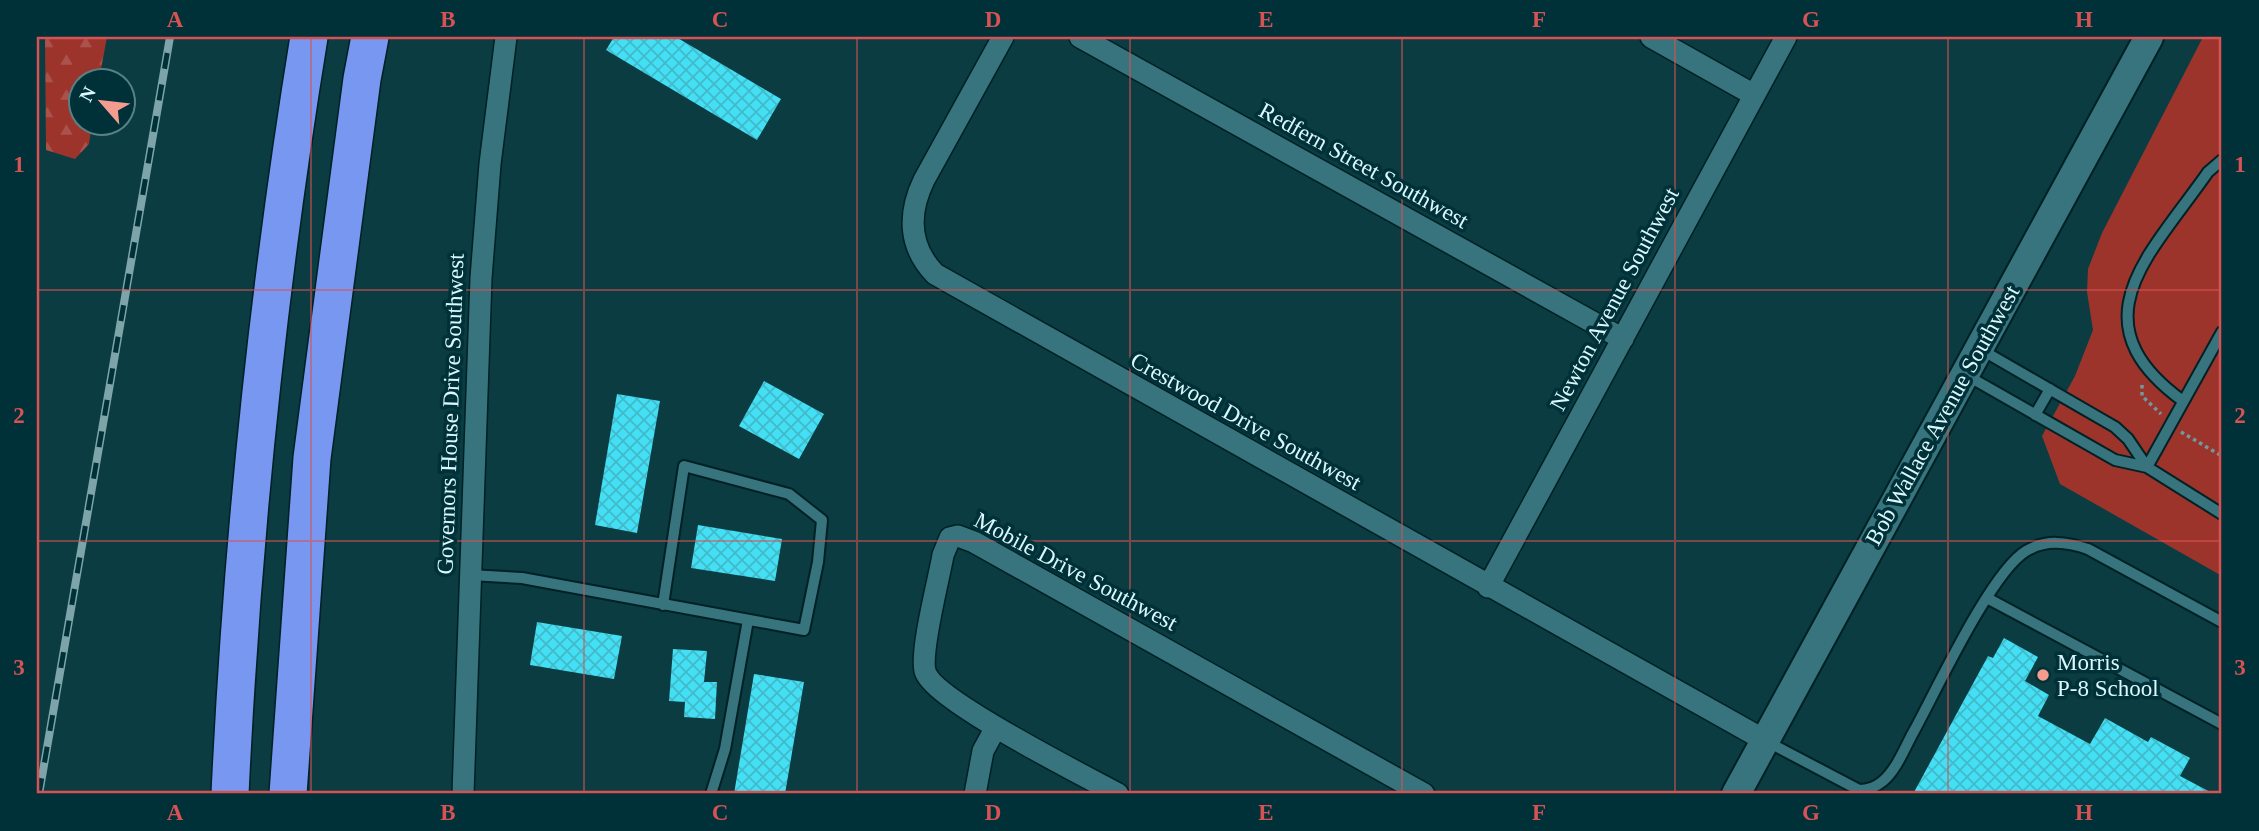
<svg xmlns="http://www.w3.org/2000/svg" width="2259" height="831" font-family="'Times New Roman',serif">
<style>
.forest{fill:url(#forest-firs)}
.garden{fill:#9d342c}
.building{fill:url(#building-cross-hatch)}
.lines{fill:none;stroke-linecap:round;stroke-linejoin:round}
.lane-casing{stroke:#012125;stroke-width:14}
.street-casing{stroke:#012125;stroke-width:24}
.secondary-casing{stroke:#012125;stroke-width:32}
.highway-casing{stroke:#012125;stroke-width:40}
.path{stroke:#71999e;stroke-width:3.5;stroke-dasharray:3.5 3.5;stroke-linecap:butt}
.lane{stroke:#37747d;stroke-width:10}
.street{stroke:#37747d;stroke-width:21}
.secondary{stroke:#37747d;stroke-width:28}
.highway{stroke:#7897f0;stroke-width:37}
.rail-casing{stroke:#7da4a9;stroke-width:8}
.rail{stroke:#003138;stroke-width:5;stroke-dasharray:16;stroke-linecap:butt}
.grid{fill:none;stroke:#d75253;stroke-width:2;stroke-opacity:0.55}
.poi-dot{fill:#f59c90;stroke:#003138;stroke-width:2.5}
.labels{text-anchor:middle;stroke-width:7;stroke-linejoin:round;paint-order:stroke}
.street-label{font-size:23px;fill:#daf8fd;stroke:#003138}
.poi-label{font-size:23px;fill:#daf8fd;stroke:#003138;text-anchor:start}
.neatline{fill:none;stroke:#d75253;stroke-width:2.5}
.grid-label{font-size:23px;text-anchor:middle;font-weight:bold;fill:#d75253}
</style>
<defs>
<pattern id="forest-firs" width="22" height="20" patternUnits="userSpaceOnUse" patternTransform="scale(1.75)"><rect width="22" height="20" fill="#9d342c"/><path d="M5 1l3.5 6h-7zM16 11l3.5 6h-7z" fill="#aa524c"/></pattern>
<pattern id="building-cross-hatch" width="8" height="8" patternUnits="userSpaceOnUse" patternTransform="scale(1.75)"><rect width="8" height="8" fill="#43dff4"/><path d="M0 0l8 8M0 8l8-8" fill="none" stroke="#42baca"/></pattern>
</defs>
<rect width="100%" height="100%" fill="#0a3c42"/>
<!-- forest -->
<path class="forest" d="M 45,37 L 107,37 L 99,80 L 80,80 L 80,122 L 92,123 L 89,144 L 75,159 L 46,150 Z"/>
<!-- garden -->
<path class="garden" d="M 2203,37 L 2222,37 L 2222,576 L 2060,484 L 2042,436 L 2075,376 L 2093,330 L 2087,292 L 2088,269 L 2102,233 Z"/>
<!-- building -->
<path class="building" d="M 614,37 L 676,37 L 781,99 L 757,140 L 606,50 Z
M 764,381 L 824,414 L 799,459 L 739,426 Z
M 617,394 L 660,401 L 637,533 L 595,525 Z
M 698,525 L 782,539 L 775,581 L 691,568 Z
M 537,622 L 622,636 L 614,679 L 530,665 Z
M 2004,638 L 2038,657 L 2025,681 L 2049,695 L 2038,716 L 2090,744 L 2105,718 L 2148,742 L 2151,737 L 2190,758 L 2180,776 L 2214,794 L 1913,794 L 1988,656 L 1993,658 Z
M 673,649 L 707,651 L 704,682 L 717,682 L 715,719 L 684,717 L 685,702 L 669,701 Z
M 754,674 L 804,682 L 785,794 L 734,794 Z"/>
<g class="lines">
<!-- lane casing -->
<g class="lane-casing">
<path id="lane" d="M 1980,349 L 2115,427 L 2128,439 L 2147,467 L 2222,514
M 1966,375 L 2115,460 L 2147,467
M 2183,401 C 2073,321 2151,254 2208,172 L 2222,160
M 2035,415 L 2050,389
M 2147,467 L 2222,332
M 470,575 L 522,578 L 804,630 L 818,562 L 822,520 L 789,494 L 684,466 L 663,605
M 1987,598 L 2222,724
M 1766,741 L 1859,790 C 1868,790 1876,787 1883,781 C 1897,769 1905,747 1914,731 C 1936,691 1991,572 2026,551 C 2046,539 2067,542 2088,549 L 2222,622
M 711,794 L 725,749 L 748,620"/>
</g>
<!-- street casing -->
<g class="street-casing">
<path id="street" d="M 1003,37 L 924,180 C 908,213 908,246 935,274 L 1766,741
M 1080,37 L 1623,339
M 1651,37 L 1754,95
M 1488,587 L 1786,37
M 463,794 L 481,278 L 490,164 L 506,37
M 975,794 L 983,751 L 996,727
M 1118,794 C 1085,776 933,700 925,671 C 920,650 939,579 943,555 L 950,538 L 958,536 L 974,542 L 1424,794"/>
</g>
<!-- secondary casing -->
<g class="secondary-casing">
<path id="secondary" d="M 1736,794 L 2149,37"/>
</g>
<!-- highway casing -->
<g class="highway-casing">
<path id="highway" d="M 230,794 C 242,540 268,288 309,37
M 288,794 L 312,458 L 362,79 L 370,37"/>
</g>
<!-- path -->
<path class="path" d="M 2142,385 L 2142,396 L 2161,414
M 2181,432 L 2222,456"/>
<!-- lane -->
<use href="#lane" class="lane"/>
<!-- street -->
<use href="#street" class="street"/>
<!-- secondary -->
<use href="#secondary" class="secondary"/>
<!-- highway -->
<use href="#highway" class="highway"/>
<!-- rail casing -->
<g class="rail-casing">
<path id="rail" d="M 39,794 L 170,37"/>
</g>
<!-- rail -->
<use href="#rail" class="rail"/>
</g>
<!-- grid -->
<path class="grid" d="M 311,37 L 311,794M 584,37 L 584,794M 857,37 L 857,794M 1130,37 L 1130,794M 1402,37 L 1402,794M 1675,37 L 1675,794M 1948,37 L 1948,794M 37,290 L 2222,290M 37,541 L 2222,541"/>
<!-- markers -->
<circle class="poi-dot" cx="2043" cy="675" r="7"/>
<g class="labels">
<!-- street labels -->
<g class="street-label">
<text transform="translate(1364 165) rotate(29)" y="8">Redfern Street Southwest</text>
<text transform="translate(1614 299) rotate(-62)" y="8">Newton Avenue Southwest</text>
<text transform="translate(450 414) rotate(-88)" y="8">Governors House Drive Southwest</text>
<text transform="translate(1942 415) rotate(-61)" y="8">Bob Wallace Avenue Southwest</text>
<text transform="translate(1246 421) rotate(29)" y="8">Crestwood Drive Southwest</text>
<text transform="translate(1076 571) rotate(28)" y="8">Mobile Drive Southwest</text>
</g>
<!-- poi labels -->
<g class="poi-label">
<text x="2057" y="670">Morris<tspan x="2057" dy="26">P-8 School</tspan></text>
</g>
</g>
<!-- border -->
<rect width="2259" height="831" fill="none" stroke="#003138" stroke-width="77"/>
<!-- north arrow -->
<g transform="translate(102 102) rotate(298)"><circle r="33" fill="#003138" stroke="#578187" stroke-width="2"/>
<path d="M0-5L12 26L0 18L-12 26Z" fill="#f59c90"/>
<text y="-10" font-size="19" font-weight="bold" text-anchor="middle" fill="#daf8fd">N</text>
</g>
<rect x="38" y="38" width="2182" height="754" class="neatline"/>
<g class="grid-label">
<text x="175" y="27">A</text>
<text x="448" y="27">B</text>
<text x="720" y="27">C</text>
<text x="993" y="27">D</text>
<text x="1266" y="27">E</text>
<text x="1539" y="27">F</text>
<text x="1811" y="27">G</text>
<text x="2084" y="27">H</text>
<text x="19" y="172">1</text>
<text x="2240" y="172">1</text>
<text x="19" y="423">2</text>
<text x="2240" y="423">2</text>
<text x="19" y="675">3</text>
<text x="2240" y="675">3</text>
<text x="175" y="820">A</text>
<text x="448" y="820">B</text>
<text x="720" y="820">C</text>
<text x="993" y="820">D</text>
<text x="1266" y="820">E</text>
<text x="1539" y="820">F</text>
<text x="1811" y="820">G</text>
<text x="2084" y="820">H</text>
</g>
</svg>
